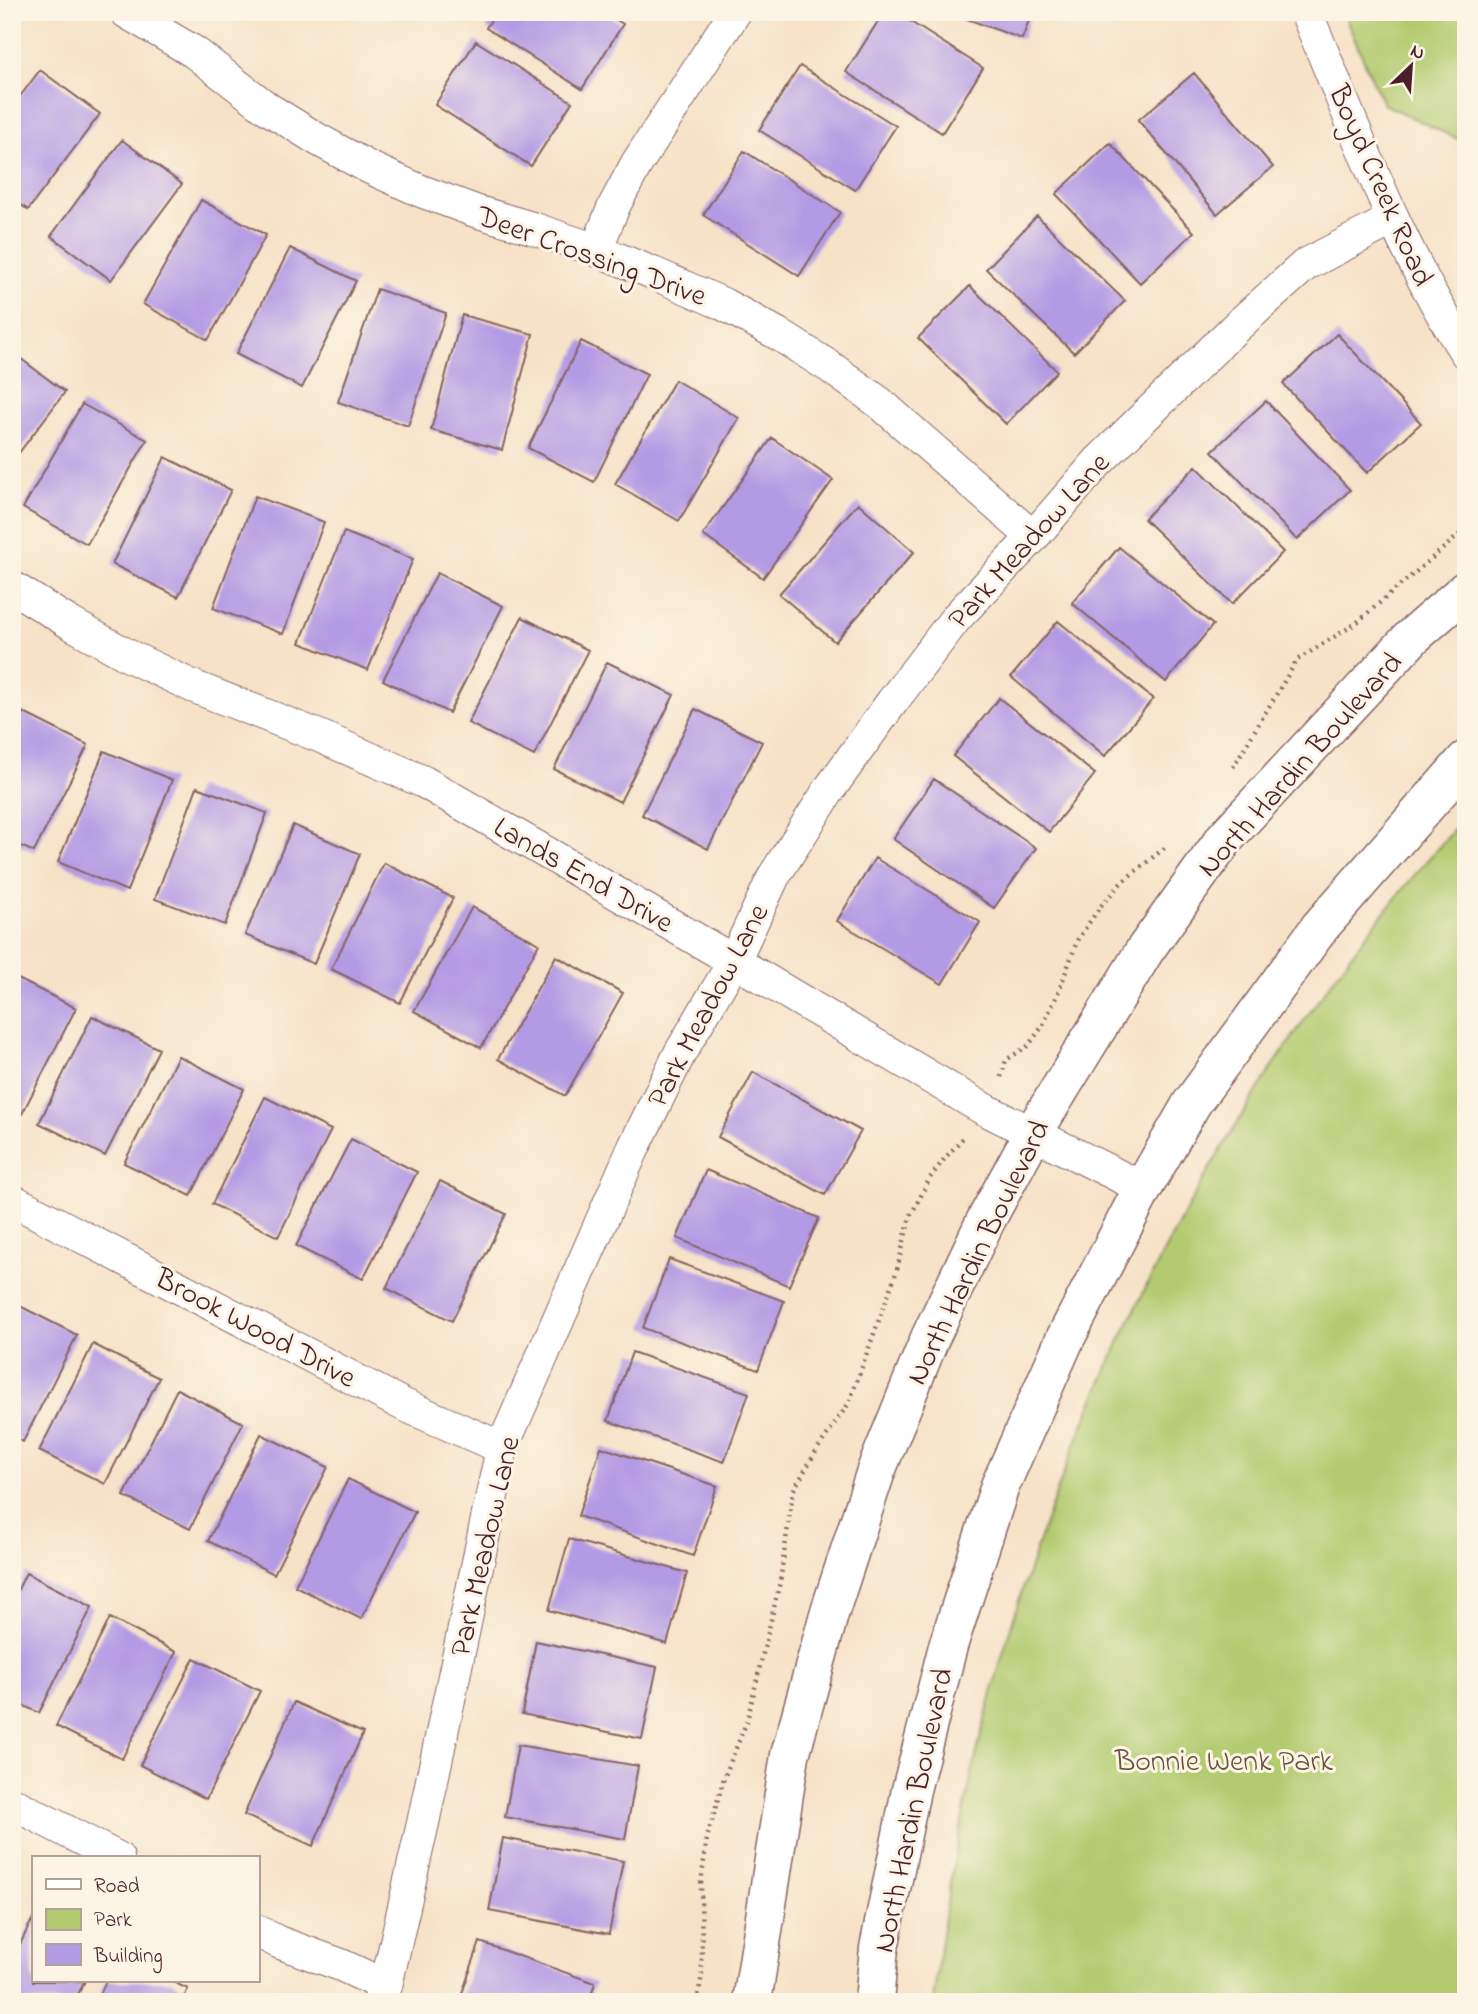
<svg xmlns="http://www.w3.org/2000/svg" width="1478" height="2014" font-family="'Indie Flower',sans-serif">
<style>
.green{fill:#b2cb70;stroke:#7e754e;stroke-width:2}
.building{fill:#b39ae4}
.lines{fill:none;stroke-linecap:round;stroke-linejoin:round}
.minor-casing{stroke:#866362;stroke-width:34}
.secondary-casing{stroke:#866362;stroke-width:41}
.path{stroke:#866362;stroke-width:4.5;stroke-dasharray:2 5;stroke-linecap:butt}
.minor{stroke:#fff;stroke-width:32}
.secondary{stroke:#fff;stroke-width:38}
.labels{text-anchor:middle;stroke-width:6;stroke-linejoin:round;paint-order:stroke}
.street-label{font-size:30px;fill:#4a1f2b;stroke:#fcf5e5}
.park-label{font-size:30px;fill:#695340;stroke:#fcf5e5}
</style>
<rect width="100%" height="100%" fill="#fcf5e5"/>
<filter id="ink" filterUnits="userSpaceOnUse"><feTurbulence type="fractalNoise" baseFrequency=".0143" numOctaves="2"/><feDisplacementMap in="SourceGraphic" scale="14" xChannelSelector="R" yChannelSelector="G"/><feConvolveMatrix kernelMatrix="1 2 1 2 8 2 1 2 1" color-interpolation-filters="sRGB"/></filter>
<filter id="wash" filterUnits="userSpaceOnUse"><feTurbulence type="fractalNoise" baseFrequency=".00686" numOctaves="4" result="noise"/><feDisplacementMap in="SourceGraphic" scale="28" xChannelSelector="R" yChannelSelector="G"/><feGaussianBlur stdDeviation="1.57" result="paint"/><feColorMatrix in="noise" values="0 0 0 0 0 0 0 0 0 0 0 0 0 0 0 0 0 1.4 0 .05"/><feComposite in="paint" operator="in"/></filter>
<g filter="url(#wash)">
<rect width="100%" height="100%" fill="#f6e2c7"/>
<!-- green -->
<path class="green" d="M 1343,12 L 1466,12 L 1466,143 L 1383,104 Z
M 1466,817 L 1466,2002 L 933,2002 C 974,1649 1102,1311 1305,1019 C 1354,949 1407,880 1466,817 Z"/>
<g id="blocks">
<!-- building -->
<path class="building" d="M 496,12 L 603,12 L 623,24 L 582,89 L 486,28 Z
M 884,12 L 895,12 L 983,68 L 942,133 L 846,72 Z
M 948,12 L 1032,12 L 1022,39 Z
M 476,41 L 572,102 L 531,166 L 435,105 Z
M 800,66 L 896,126 L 855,190 L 759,130 Z
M 40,70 L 100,114 L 28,210 L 12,198 L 12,107 Z
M 1194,73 L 1273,167 L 1217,214 L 1138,120 Z
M 122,140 L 182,184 L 111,280 L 51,236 Z
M 1110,143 L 1194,232 L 1140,283 L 1056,194 Z
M 744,151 L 840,212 L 799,276 L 703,215 Z
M 201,200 L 266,235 L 208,340 L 143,304 Z
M 1037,216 L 1125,301 L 1074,353 L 986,269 Z
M 290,248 L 356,281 L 302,388 L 236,354 Z
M 970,286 L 1057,371 L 1006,424 L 918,338 Z
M 377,289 L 446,313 L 408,426 L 338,402 Z
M 462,315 L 533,334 L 502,450 L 431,430 Z
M 1337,334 L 1421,423 L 1367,473 L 1283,384 Z
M 581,341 L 647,374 L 594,482 L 528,448 Z
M 12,352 L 65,392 L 12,462 Z
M 675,380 L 739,418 L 679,521 L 615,484 Z
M 1266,401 L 1350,490 L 1297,540 L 1212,451 Z
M 82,404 L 147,440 L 87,544 L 23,508 Z
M 772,438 L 833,480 L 763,578 L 703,535 Z
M 165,457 L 231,490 L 178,597 L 112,564 Z
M 1196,466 L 1283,552 L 1232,604 L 1144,519 Z
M 255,496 L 324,522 L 283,634 L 213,608 Z
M 858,503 L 914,552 L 835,642 L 779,594 Z
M 344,532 L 413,559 L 368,670 L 300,643 Z
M 1119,547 L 1213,625 L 1166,682 L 1072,603 Z
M 437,573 L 503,606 L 449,713 L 383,680 Z
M 522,617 L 588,650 L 534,756 L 468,723 Z
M 1058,621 L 1153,699 L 1105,756 L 1011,677 Z
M 607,662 L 674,695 L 620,802 L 554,769 Z
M 999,698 L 1095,774 L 1049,832 L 953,756 Z
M 695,709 L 762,742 L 708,849 L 642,815 Z
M 22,712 L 88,745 L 34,852 L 12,842 L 12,731 Z
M 104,751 L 172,780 L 127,891 L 58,862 Z
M 934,779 L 1036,848 L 994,908 L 893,839 Z
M 197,787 L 267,813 L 225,925 L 155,899 Z
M 293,825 L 360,854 L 314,964 L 245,935 Z
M 875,858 L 980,922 L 942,984 L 837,921 Z
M 384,863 L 453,898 L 400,1003 L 331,969 Z
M 472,907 L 539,944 L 481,1048 L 414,1011 Z
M 556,956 L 623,993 L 565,1096 L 498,1059 Z
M 12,976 L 76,1008 L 22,1114 L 12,1109 Z
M 92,1016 L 159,1049 L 105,1156 L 39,1123 Z
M 178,1056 L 244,1089 L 191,1196 L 124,1163 Z
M 753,1072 L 861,1131 L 825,1195 L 718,1137 Z
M 265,1097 L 331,1130 L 278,1237 L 212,1204 Z
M 351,1139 L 417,1172 L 363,1279 L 296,1246 Z
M 706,1170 L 819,1218 L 789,1286 L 677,1238 Z
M 440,1181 L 506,1214 L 452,1321 L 386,1288 Z
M 669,1259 L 784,1301 L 758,1370 L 643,1328 Z
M 12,1302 L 77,1335 L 23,1442 L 12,1436 Z
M 93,1344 L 159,1378 L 105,1484 L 39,1451 Z
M 632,1352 L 749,1393 L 724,1462 L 608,1421 Z
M 177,1389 L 243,1423 L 190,1529 L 124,1496 Z
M 261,1434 L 328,1467 L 274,1574 L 208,1541 Z
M 601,1447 L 717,1486 L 693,1556 L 578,1516 Z
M 348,1479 L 415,1512 L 361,1619 L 295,1586 Z
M 569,1539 L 687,1573 L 667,1644 L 549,1610 Z
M 26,1573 L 92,1607 L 39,1713 L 12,1700 L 12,1601 Z
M 110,1618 L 176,1652 L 122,1759 L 56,1726 Z
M 536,1641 L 657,1667 L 642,1739 L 522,1714 Z
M 194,1658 L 260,1691 L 206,1799 L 140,1765 Z
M 294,1702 L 363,1733 L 313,1846 L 244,1815 Z
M 518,1745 L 638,1766 L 625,1839 L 505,1817 Z
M 503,1838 L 623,1861 L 609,1934 L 489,1911 Z
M 33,1918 L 33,1981 L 85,1981 L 74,2002 L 12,2002 L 12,1960 Z
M 480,1942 L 595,1983 L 589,2002 L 459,2002 Z
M 106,1981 L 171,1981 L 188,1989 L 182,2002 L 96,2002 Z"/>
</g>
</g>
<g filter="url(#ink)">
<use href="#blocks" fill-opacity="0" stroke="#866362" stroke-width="2"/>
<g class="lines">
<!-- minor casing -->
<g class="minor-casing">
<path id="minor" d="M 126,12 L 194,52 L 267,108 L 317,139 L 368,167 L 421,191 L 475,211 L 532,228 L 596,250 L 653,273 L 723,304 L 778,334 L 830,367 L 880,403 L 1033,537
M 1306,12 C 1355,128 1398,248 1466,353
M 596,250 L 614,206 L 637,163 L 735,12
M 12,587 L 70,623 L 129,656 L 192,686 L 319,736 L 424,782 L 734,961 L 982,1108 L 1143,1188
M 12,1200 L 402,1404 L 502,1448
M 12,1803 L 118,1858
M 257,1931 L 278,1942 L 341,1965 L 386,1986
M 379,2002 L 386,1986 L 423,1823 L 502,1448 L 633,1149 L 680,1053 L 734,961 L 774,876 L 831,787 L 892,702 L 956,618 L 1033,537 L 1098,462 L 1234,329 L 1305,265 L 1393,219"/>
</g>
<!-- secondary casing -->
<g class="secondary-casing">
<path id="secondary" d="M 752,2002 L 790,1755 L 830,1611 L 876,1471 L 930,1338 L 985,1222 L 1033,1133 L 1145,950 L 1225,838 L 1412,637 L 1466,590
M 874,2002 L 879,1948 L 911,1790 L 948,1646 L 1000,1486 L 1065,1339 L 1143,1188 L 1192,1103 L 1320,927 L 1466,760"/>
</g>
<!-- path -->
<path class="path" d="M 1233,767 L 1297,660 L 1355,624 L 1466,529
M 1001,1077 L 1006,1060 L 1028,1046 L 1042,1027 L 1058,993 L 1078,939 L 1100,907 L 1122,882 L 1167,846
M 697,2002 L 702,1975 L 701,1883 L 707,1838 L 724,1778 L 747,1721 L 780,1582 L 793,1491 L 818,1448 L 849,1403 L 896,1273 L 910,1217 L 930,1178 L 945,1158 L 963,1138"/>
<!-- minor -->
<use href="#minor" class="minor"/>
<!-- secondary -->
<use href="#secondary" class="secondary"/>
</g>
</g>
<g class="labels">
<!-- street labels -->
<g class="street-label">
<text transform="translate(1382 185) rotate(66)" y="10">Boyd Creek Road</text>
<text transform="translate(592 255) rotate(20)" y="10">Deer Crossing Drive</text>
<text transform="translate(1028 540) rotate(-48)" y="10">Park Meadow Lane</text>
<text transform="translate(1299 764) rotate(-48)" y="10">North Hardin Boulevard</text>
<text transform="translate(584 874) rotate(30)" y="10">Lands End Drive</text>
<text transform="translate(707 1005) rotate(-62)" y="10">Park Meadow Lane</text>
<text transform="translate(977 1252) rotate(-64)" y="10">North Hardin Boulevard</text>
<text transform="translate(256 1327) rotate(28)" y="10">Brook Wood Drive</text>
<text transform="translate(484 1546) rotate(-77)" y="10">Park Meadow Lane</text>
<text transform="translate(912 1810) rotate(-78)" y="10">North Hardin Boulevard</text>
</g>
<!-- park labels -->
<g class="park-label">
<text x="1224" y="1770">Bonnie Wenk Park</text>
</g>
</g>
<!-- margin -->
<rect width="1478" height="2014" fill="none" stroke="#fcf5e5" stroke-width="42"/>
<!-- legend -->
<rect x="32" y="1856" width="228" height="126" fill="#fcf5e5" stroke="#b59f9b" stroke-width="2"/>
<rect x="46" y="1879" width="35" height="10" fill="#ffffff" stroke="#b59f9b" stroke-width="2"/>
<text x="94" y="1892" font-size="21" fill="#4a1f2b">Road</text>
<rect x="46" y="1909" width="35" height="21" fill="#b2cb70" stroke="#b59f9b" stroke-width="2"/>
<text x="94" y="1926" font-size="21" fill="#4a1f2b">Park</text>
<rect x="46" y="1944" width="35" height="21" fill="#b39ae4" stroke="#b59f9b" stroke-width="2"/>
<text x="94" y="1962" font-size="21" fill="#4a1f2b">Building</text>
<!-- north arrow -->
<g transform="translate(1411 66) rotate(25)" stroke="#fcf5e5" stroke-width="5" paint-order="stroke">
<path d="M0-5L12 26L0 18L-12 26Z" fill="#4a1f2b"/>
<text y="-10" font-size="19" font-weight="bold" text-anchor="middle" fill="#4a1f2b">N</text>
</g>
</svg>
